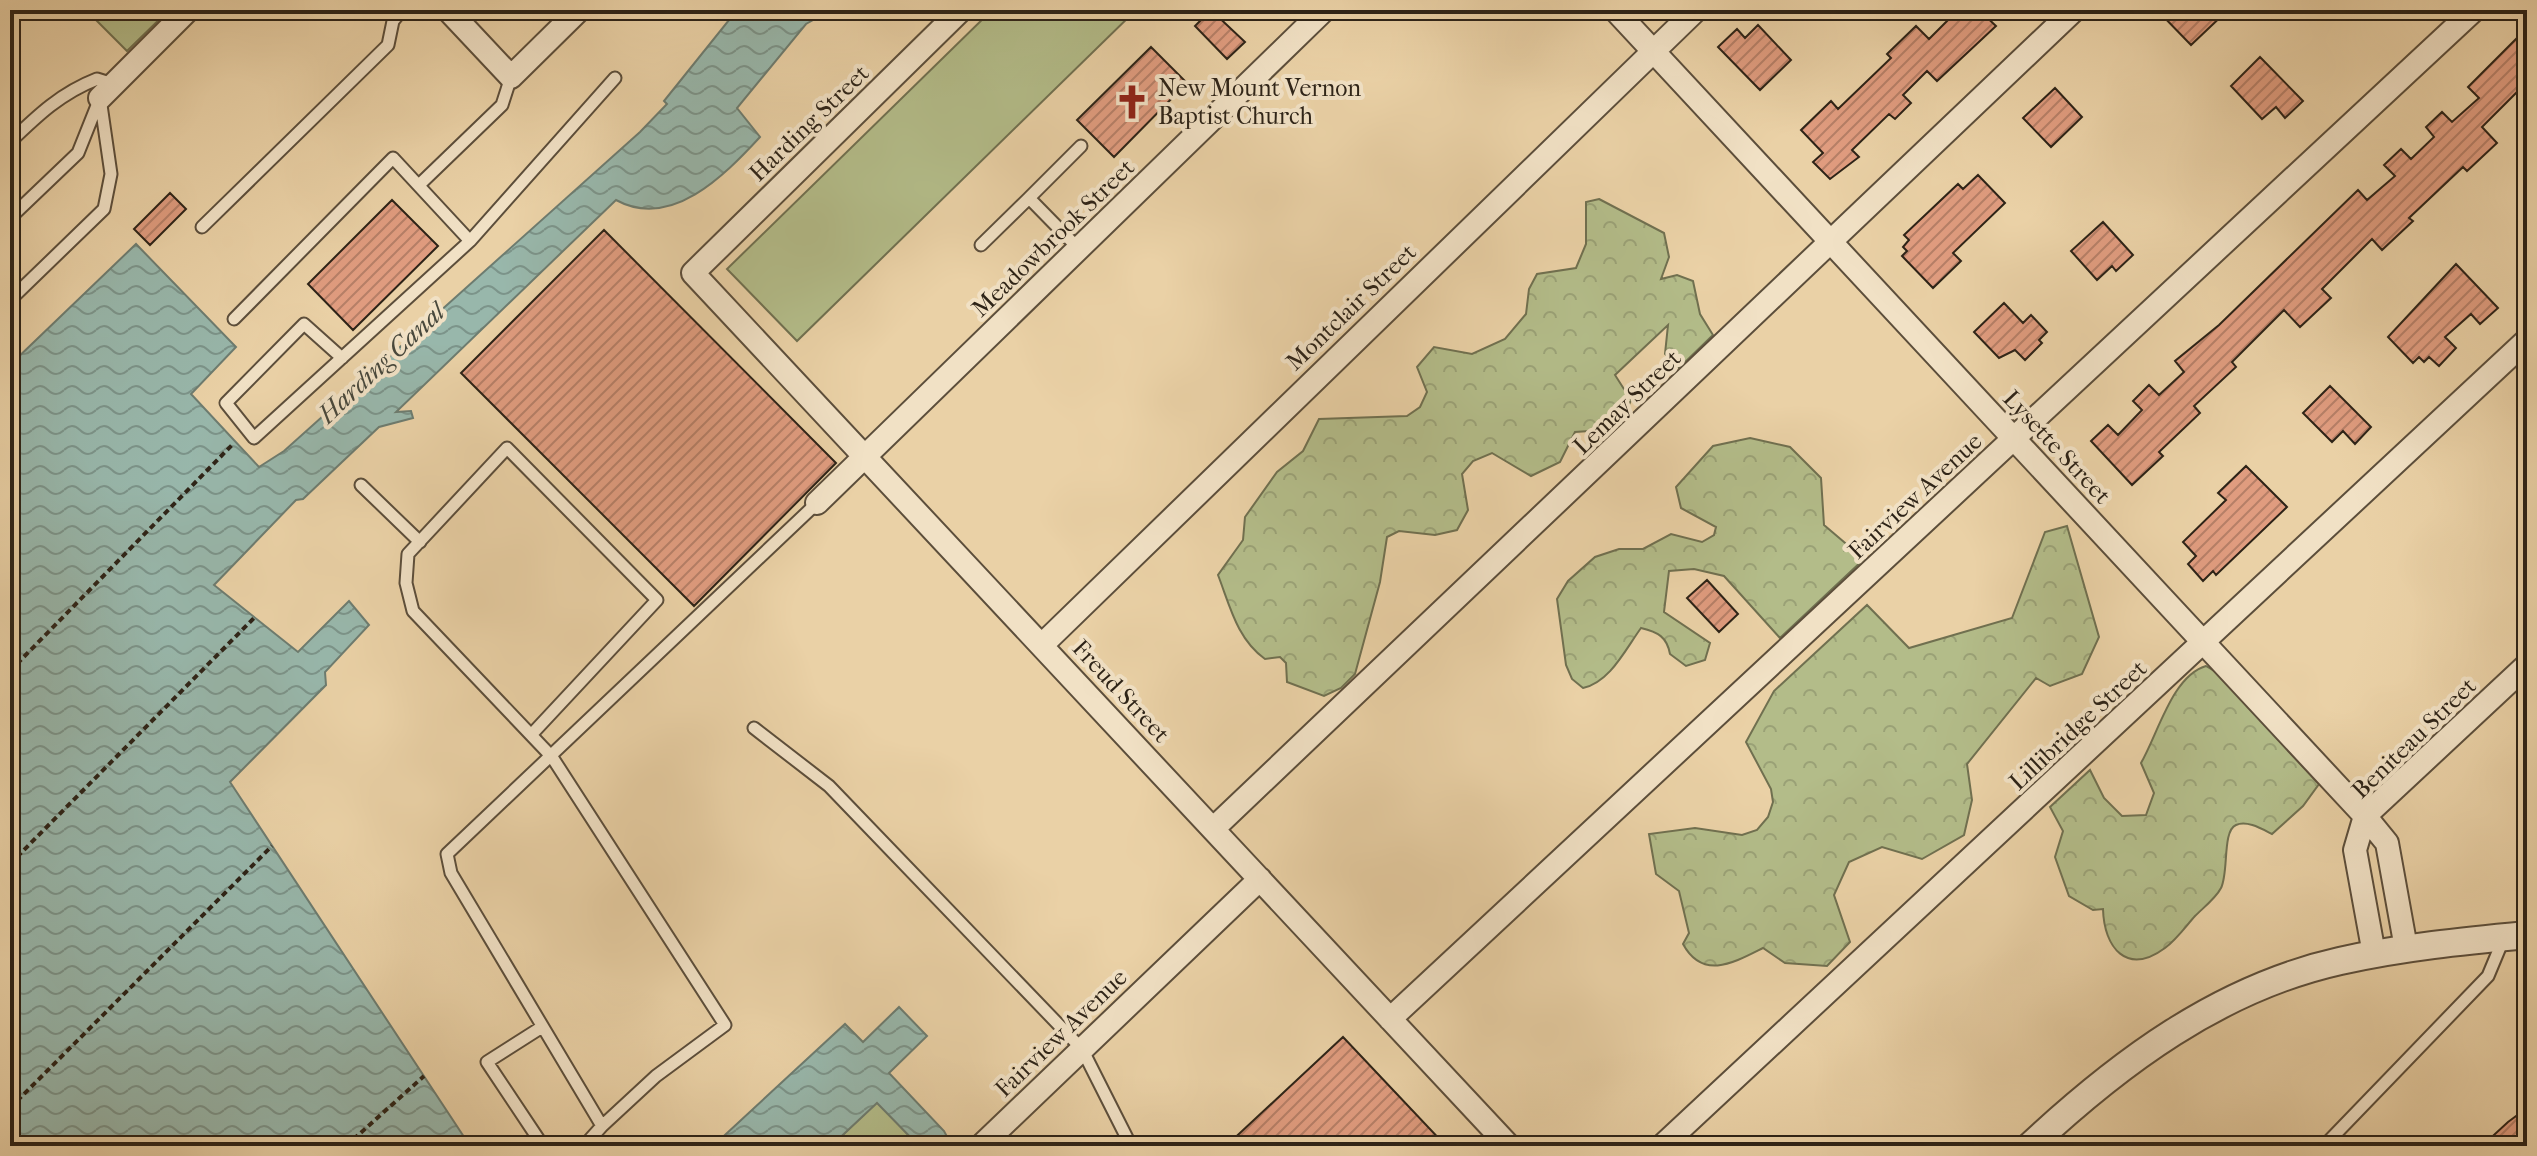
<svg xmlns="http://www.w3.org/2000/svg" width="2537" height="1156" font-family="'IM FELL French Canon',serif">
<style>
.green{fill:#b3bc89;stroke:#707050;stroke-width:2}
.forest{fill:url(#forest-crowns);stroke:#707050;stroke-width:2}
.water{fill:url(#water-waves);stroke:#6d7c70;stroke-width:2}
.building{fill:url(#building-hatch);stroke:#2d2317;stroke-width:2}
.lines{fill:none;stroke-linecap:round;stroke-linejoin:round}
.service-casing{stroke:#5c4e3b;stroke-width:15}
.minor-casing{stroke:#5c4e3b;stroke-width:26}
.tertiary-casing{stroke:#5c4e3b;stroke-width:30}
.path{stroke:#2d2317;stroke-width:4;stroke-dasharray:6 4;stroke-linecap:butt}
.service{stroke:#f1e1c5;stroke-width:11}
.minor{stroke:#f1e1c5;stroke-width:22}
.tertiary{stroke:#f1e1c5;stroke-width:26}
.labels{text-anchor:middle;stroke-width:8;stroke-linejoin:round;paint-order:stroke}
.poi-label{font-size:24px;fill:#2d2317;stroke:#f1e1c5;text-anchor:start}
.street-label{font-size:24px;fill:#2d2317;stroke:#f1e1c5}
.water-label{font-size:26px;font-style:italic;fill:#48483c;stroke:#f1e1c5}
</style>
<defs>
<pattern id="forest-crowns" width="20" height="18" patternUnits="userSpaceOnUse" patternTransform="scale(2)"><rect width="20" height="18" fill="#b3bc89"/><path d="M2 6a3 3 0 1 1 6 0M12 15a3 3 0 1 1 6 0" fill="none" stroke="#9aa176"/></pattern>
<pattern id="water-waves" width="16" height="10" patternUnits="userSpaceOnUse" patternTransform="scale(2)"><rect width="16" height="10" fill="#98b7ab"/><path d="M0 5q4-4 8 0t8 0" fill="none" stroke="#7c948a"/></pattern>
<pattern id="building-hatch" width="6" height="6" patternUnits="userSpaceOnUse" patternTransform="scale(2)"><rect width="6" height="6" fill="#e09c7f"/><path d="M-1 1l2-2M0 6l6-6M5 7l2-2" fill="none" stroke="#b67f67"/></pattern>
</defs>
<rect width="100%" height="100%" fill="#ead1a6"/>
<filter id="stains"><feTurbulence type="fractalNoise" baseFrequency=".0025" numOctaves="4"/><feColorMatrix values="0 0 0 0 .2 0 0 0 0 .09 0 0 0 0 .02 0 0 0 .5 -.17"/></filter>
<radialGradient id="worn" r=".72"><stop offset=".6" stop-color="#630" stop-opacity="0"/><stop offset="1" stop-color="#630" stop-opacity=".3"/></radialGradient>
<!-- green -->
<path class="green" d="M 86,10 L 169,10 L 127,51 Z
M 992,10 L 1136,10 L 797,341 L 727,269 Z
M 877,1102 L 919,1146 L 831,1146 Z"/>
<!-- forest -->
<path class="forest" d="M 1599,199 L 1664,233 L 1669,257 L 1661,279 L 1677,275 L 1693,281 L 1700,314 L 1713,335 L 1679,368 L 1665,354 L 1668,325 L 1615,375 L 1631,400 L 1622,421 L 1604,430 L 1575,432 L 1560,462 L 1531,476 L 1492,453 L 1473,461 L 1462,474 L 1468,510 L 1457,530 L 1435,535 L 1399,531 L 1387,537 L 1380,582 L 1355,674 L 1341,688 L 1324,696 L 1287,682 L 1286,663 L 1280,657 L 1265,659 C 1237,639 1230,606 1218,575 L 1243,540 L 1245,517 L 1277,472 L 1303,451 L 1319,419 L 1407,416 L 1420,407 L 1427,392 L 1417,367 L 1434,347 L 1472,354 L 1505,339 L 1526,314 L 1529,289 L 1537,274 L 1576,268 L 1586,244 L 1586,202 Z
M 1750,438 L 1790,447 L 1821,478 L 1824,525 L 1864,559 L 1780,638 L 1724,576 L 1694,569 L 1669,571 L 1664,612 L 1710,643 L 1705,660 L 1686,666 L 1670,654 C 1667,637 1658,632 1641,628 C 1625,650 1610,682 1583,688 L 1572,679 L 1566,665 L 1557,599 L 1568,581 L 1595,557 L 1619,549 L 1643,549 L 1671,534 L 1702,542 L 1714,535 L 1716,527 L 1681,508 L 1676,487 L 1713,446 Z
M 2067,526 L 2099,637 L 2082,674 L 2050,686 L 2036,678 L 1967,764 L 1972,800 L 1964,835 L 1922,859 L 1882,847 L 1849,862 L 1834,895 L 1850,942 L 1827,966 L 1785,963 L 1763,948 C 1735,962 1703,981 1683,944 L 1689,933 L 1679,891 L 1656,874 L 1649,834 L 1695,828 L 1742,835 L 1757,830 L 1768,817 L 1773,802 L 1771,789 L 1746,742 L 1774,691 L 1867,605 L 1909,648 L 2012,618 L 2045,532 Z
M 2206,666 L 2216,672 L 2319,784 L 2303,806 L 2272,834 C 2262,829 2247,820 2236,825 C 2222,831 2229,872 2221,888 C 2216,898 2203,908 2195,916 C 2186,926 2177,939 2165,948 C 2127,976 2104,948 2103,909 L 2093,910 L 2069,896 L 2055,857 L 2063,831 L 2050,807 L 2090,770 L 2104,798 L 2122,816 L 2146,815 L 2154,793 L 2141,763 C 2158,734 2172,676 2206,666 Z"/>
<!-- water -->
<path class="water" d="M 737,10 L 831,10 L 806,24 L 737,108 L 760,137 C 724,176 671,230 616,200 L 396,412 L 411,411 L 413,418 L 379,427 L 303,499 L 296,500 L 214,585 L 298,652 L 349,601 L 369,625 L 325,672 L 326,685 L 230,782 L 470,1146 L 10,1146 L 10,365 L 136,244 L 236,347 L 191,394 L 259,467 L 284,451 L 640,132 L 667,104 L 664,101 Z
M 899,1007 L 927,1036 L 889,1073 L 944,1131 L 952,1146 L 919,1146 L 877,1103 L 831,1146 L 713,1146 L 845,1024 L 863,1042 Z"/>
<!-- building -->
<path class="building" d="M 1211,10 L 1245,42 L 1227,59 L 1195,26 Z
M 1958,10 L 1979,10 L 1996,26 L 1937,81 L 1927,71 L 1903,95 L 1911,103 L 1895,119 L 1889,114 L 1852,150 L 1859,157 L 1830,179 L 1813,162 L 1823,153 L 1801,130 L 1831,101 L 1838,109 L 1891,58 L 1887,54 L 1916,26 L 1929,39 Z
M 2157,10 L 2228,10 L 2191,45 Z
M 1758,25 L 1791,60 L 1760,90 L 1718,47 L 1737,29 L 1745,38 Z
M 2527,28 L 2527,82 L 2482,127 L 2497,143 L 2467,171 L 2463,167 L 2409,218 L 2413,221 L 2382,250 L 2372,239 L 2322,289 L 2331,298 L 2300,327 L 2284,310 L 2232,362 L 2236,367 L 2194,406 L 2200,413 L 2159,452 L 2163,456 L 2132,485 L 2091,441 L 2108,425 L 2118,435 L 2142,410 L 2133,401 L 2149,385 L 2159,395 L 2184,372 L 2175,361 L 2219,325 L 2358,190 L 2367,200 L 2395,176 L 2384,165 L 2401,149 L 2411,159 L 2434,137 L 2426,127 L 2442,112 L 2452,122 L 2479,98 L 2468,87 Z
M 1151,47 L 1187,83 L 1114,157 L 1077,120 Z
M 2260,57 L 2303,101 L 2285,118 L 2276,107 L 2262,119 L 2231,86 Z
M 2055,88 L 2082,117 L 2051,147 L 2023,118 Z
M 1978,175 L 2005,203 L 1953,253 L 1961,261 L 1933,288 L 1902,256 L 1907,251 L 1903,247 L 1909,240 L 1904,235 L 1958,184 L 1963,189 Z
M 170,193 L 186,209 L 150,245 L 134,229 Z
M 392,200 L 438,246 L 353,330 L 308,284 Z
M 2103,222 L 2133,255 L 2116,271 L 2112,266 L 2097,280 L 2071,251 Z
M 604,230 L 836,463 L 694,606 L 461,373 Z
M 2456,264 L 2498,308 L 2480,324 L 2471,314 L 2445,337 L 2456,348 L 2439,366 L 2429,357 L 2424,362 L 2419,357 L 2413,363 L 2388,337 Z
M 2004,303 L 2023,323 L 2031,315 L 2047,332 L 2039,340 L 2042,343 L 2025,360 L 2015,350 L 1999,358 L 1974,332 Z
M 2330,386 L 2371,427 L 2355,444 L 2343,431 L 2332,442 L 2303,413 Z
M 2246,466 L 2287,507 L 2216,575 L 2213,571 L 2203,581 L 2188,564 L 2196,556 L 2183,542 L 2226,500 L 2218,493 Z
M 1707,580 L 1738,614 L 1719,632 L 1687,598 Z
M 1343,1037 L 1446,1146 L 1226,1146 Z
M 2527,1108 L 2527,1146 L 2482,1146 L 2508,1122 Z"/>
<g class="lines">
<!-- service casing -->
<g class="service-casing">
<path id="service" d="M 10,142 C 38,115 61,93 97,79 L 113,84
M 419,185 L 502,105 L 511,77
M 10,218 L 78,153 L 100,98
M 202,227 L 388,45 L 393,21 L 402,10
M 470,241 L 615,78
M 981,245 L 1029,198
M 1079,249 L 1029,198 L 1081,146
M 10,300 L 104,209 L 111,174 L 100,98
M 234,319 L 393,158 L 470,241 L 254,438 L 226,403 L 304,324 L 342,358
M 361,485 L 420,542
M 754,728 L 829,786 L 1082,1049 L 1131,1146
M 531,735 L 657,600 L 507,448 L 408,554 L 406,583 L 413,611 L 552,757 L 725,1025 L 656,1076 L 602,1126
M 542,1027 L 487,1062 L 543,1146
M 584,1146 L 602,1126 L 451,873 L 447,854 L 817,503
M 2324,1146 L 2488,976 L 2503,940"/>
</g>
<!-- minor casing -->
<g class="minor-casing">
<path id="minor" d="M 448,10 L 511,77 L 579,10
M 961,10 L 693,273 L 1509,1146
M 1615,10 L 2365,816 L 2387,843 L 2406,948
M 100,98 L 188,10
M 817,503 L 1324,10
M 1043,644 L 1696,10
M 2365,816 L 2527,665
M 2365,816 L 2355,850 L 2374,954
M 1213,829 L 2074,10
M 1390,1019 L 2474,10
M 981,1146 L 1260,879
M 1662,1146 L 2527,340"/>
</g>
<!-- tertiary casing -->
<g class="tertiary-casing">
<path id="tertiary" d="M 2030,1146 C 2119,1063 2219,988 2340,961 C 2402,947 2464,941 2527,935"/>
</g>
<!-- path -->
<path class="path" d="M 10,671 L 234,443
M 10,864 L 255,617
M 10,1108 L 272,846
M 346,1146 L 424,1076"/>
<!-- service -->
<use href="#service" class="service"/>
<!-- minor -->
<use href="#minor" class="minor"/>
<!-- tertiary -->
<use href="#tertiary" class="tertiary"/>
</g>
<!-- icons -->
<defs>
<g id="church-bare" transform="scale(2.76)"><path d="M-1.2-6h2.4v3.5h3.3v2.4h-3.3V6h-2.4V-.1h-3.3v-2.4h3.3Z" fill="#8f2418" stroke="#f1e1c5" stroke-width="2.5" paint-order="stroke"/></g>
</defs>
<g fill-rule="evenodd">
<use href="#church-bare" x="1132" y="102"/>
</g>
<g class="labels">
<!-- poi labels -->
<g class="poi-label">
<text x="1158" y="96">New Mount Vernon<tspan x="1158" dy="28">Baptist Church</tspan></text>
</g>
<!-- street labels -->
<g class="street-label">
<text transform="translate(809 123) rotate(-44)" y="8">Harding Street</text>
<text transform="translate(1053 238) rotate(-44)" y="8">Meadowbrook Street</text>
<text transform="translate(1351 307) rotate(-44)" y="8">Montclair Street</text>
<text transform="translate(1627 402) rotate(-44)" y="8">Lemay Street</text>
<text transform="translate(2057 447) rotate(47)" y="8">Lysette Street</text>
<text transform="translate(1915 496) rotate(-43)" y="8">Fairview Avenue</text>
<text transform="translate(1121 691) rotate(47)" y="8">Freud Street</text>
<text transform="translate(2078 725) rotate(-43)" y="8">Lillibridge Street</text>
<text transform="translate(2414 738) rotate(-44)" y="8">Beniteau Street</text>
<text transform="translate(1061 1033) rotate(-44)" y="8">Fairview Avenue</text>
</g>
<!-- water labels -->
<g class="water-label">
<text transform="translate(381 363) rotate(-43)" y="9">Harding Canal</text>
</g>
</g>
<!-- margin -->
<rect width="2537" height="1156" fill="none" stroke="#ead1a6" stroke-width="40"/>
<rect x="12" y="12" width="2513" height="1132" fill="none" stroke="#2d2317" stroke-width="4"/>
<rect x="20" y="20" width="2497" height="1116" fill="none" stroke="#2d2317" stroke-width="2"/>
<rect width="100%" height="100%" filter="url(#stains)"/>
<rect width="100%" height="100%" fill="url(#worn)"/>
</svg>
